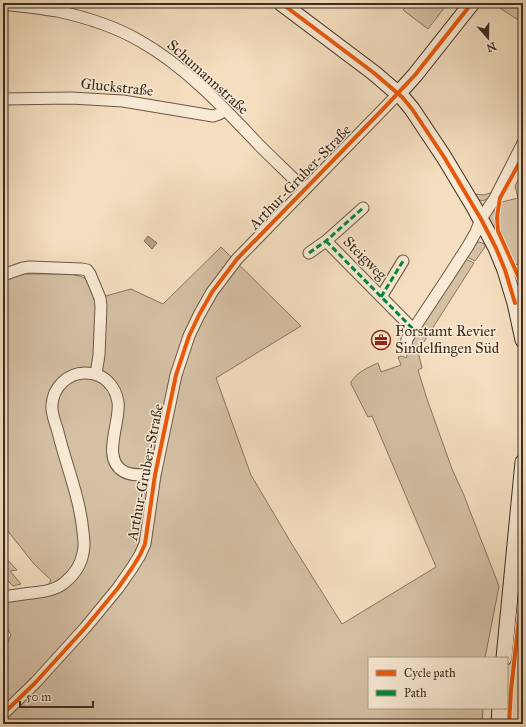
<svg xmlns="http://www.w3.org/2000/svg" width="526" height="727" font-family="'IM FELL Great Primer',serif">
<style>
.green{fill:#d5c0a4;stroke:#887662}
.water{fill:#b5a289;stroke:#84735f}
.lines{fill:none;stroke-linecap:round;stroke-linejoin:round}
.street-casing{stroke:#695947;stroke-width:13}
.secondary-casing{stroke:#3b2d1f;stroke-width:17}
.street{stroke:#f8ead5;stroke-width:11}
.secondary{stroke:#f8ead5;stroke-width:15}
.quiet{stroke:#00873e;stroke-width:3;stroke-dasharray:6 3;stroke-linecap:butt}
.cycleway-casing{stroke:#f8ead5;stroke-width:6}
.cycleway{stroke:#e8590c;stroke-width:4}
.labels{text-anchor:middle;stroke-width:3;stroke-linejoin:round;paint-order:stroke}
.street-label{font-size:15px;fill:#3b2d1f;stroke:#f8ead5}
.poi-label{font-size:15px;fill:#3b2d1f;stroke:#f8ead5;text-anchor:start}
</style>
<rect width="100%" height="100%" fill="#f4debf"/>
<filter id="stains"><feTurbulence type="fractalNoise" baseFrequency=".005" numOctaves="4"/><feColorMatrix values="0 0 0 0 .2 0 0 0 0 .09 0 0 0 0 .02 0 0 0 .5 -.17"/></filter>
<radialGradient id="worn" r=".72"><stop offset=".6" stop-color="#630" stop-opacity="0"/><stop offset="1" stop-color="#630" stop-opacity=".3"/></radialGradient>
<!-- green -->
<path class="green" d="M 409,3 L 448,3 L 428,29 L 403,10 Z
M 492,3 L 523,3 L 523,23 Z
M 523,171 L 523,259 L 521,258 L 518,264 L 515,265 L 500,229 L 499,212 L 502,202 L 518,198 L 515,186 Z
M 493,192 L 490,197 L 483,201 L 476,199 L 475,194 L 484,195 Z
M 498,202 L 495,211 L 495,232 C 487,217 486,216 498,202 Z
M 479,242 L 485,244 L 485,247 L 475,261 L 467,257 L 476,243 Z
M 221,247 L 301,326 L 216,378 L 251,475 L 293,546 L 342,624 L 436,567 L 372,416 L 368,417 L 351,384 L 351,382 C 357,372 367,368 378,363 L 381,372 L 401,365 L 398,357 L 402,356 L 406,358 L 415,335 L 465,259 L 474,263 L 418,351 L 422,368 L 418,370 L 427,399 L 452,469 L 463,493 L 499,586 L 485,658 L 369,658 L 369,708 L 483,708 L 482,724 L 3,724 L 3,652 L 11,635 L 3,620 L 3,603 L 8,601 L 42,597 L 51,580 L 34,564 L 3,525 L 3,281 L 22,274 L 69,274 L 80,276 L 86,279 L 95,300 L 102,297 L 131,289 L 163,304 Z
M 3,556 L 4,556 L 17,570 L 10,571 L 21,584 L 13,586 L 3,576 Z"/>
<!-- water -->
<path class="water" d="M 148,236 L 157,243 L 152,249 L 144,241 Z"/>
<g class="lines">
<!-- street casing -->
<g class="street-casing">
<path id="street" d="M 3,4 C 21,6 39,8 57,11 C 85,17 116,27 140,41 C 186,67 223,107 259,145 C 274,160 289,174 304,189
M 3,99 L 71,98 L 123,101 L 213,116 L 219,114 L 225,110
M 326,241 L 413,329
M 309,253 L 326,241 L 363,208
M 3,275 L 23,268 L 30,267 L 82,269 L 87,270 L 90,274 L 100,298 L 101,306 L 99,355 L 96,374
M 381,297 L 403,261
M 407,348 L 406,345 L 407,339 L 450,274 L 468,246 L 476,232 L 481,219 L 495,198 L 523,143
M 3,597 C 10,596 17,595 24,594 C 38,592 53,592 64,583 C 74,575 81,565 83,553 C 85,546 84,539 83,532 C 80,498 66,465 58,432 C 56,424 51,414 52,405 C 53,388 67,373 85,373 C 95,373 103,376 109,383 C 114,388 117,396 118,402 C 121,422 101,458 123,471 C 132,477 145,474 155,475
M 3,714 L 35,683 L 85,628 L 118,588 L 132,568 L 140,555 L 145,544 L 155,475 L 176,375 L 189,336 L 199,315 L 212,292 L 237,259 L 398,94"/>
</g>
<!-- secondary casing -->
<g class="secondary-casing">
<path id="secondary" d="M 281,3 L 374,73 L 402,97 L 412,109 L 444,157 L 474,207 L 496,248 L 505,270 L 515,303 L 523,340
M 398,94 L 415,75 L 472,3
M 504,658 L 523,462
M 499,724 L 500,708"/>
</g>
<!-- street -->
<use href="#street" class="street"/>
<!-- secondary -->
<use href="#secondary" class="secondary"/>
<!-- quiet -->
<path class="quiet" d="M 326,241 L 413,329
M 309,253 L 326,241 L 363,208
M 381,297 L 403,261"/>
<!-- cycleway casing -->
<g class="cycleway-casing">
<path id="cycleway" d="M 281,3 L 374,73 L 402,97 L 412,109 L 444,157 L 481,219 L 496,248 L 505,270 L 515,303
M 523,156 L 500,198 L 497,217 L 498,231 L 523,287
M 3,714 L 35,683 L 85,628 L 118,588 L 132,568 L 140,555 L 145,544 L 155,475 L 176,375 L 189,336 L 199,315 L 212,292 L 237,259 L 384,108 L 415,75 L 472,3
M 509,724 L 511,690 L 523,583"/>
</g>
<!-- cycleway -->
<use href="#cycleway" class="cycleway"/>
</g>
<!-- icons -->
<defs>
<g id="office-ring" transform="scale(1)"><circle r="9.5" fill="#f8ead5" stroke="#8f2418" stroke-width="1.5"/><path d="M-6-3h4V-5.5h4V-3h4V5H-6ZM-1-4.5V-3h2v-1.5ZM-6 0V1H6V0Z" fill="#8f2418"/></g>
</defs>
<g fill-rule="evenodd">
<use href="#office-ring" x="381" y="340"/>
</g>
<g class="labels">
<!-- street labels -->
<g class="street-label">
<text transform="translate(208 77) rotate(42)" y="5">Schumannstraße</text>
<text transform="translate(117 87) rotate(6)" y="5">Gluckstraße</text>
<text transform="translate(300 177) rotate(-46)" y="5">Arthur-Gruber-Straße</text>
<text transform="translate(365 258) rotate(45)" y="5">Steigweg</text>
<text transform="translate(145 472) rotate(-79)" y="5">Arthur-Gruber-Straße</text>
</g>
<!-- poi labels -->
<g class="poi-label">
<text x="395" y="336">Forstamt Revier<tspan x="395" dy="17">Sindelfingen Süd</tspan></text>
</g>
</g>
<!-- margin -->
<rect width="526" height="727" fill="none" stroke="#f4debf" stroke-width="16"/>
<rect x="4" y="4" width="518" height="719" fill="none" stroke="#3b2d1f" stroke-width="2"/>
<rect x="8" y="8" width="510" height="711" fill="none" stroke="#3b2d1f"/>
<!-- legend -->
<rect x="368" y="657" width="140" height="52" fill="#f8ead5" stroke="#ac9e8c"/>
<rect x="376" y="670" width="20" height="6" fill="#e8590c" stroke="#ac9e8c"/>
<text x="404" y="677" font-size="12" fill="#3b2d1f">Cycle path</text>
<rect x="376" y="690" width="20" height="6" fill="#00873e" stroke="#ac9e8c"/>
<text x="404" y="697" font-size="12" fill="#3b2d1f">Path</text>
<!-- north arrow -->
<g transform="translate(488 38) rotate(160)" stroke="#f8ead5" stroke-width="3" paint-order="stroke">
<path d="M0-3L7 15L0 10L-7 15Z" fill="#3b2d1f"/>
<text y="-6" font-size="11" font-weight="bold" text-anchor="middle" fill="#3b2d1f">N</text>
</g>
<!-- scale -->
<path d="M20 701v6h73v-6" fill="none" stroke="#3b2d1f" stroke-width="2"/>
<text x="26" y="701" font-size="12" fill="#3b2d1f" stroke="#f8ead5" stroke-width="3" paint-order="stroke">50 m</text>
<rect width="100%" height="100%" filter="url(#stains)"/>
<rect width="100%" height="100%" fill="url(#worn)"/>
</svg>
